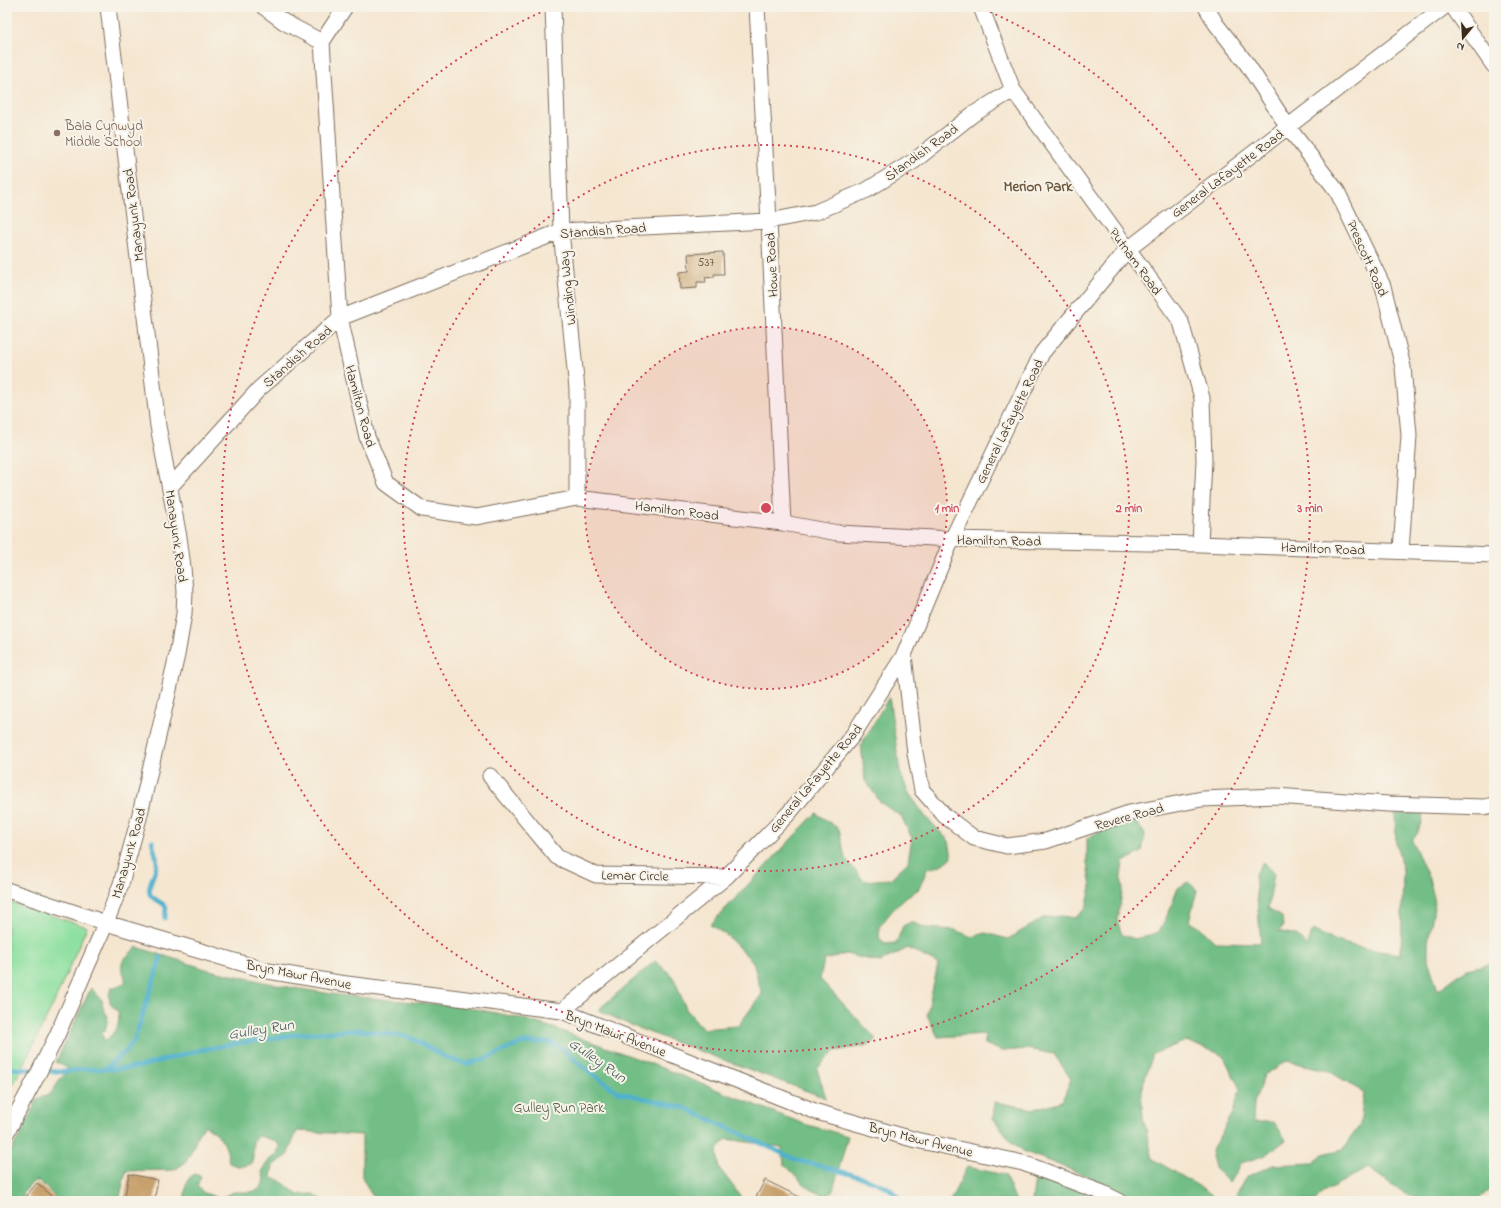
<svg xmlns="http://www.w3.org/2000/svg" width="1501" height="1208" font-family="'Indie Flower',sans-serif">
<style>
.green{fill:#8ee0a0;stroke:#64855f}
.forest{fill:#72be86;stroke:#567452}
.lines{fill:none;stroke-linecap:round;stroke-linejoin:round}
.stream{stroke:#4fb1ce;stroke-width:4.5}
.building{fill:#c7a16d}
.minor-casing{stroke:#7c6c5c;stroke-width:17}
.minor{stroke:#fff;stroke-width:15}
.ring{fill:none;stroke:#d1495b;stroke-width:2;stroke-dasharray:2 4}
.education-dot{fill:#8d6e63;stroke:#f7f3e8;stroke-width:1.5}
.labels{text-anchor:middle;stroke-width:4;stroke-linejoin:round;paint-order:stroke}
.number-label{font-size:12px;fill:#5e4832}
.education-label{font-size:14px;fill:#785e54;stroke:#f7f3e8;text-anchor:start}
.street-label{font-size:14px;fill:#3b2a1e;stroke:#f7f3e8}
.park-label{font-size:14px;fill:#50583e;stroke:#f7f3e8}
.neighbourhood-label{font-size:15px;font-weight:bold;fill:#6c543a;stroke:#f7f3e8}
.water-label{font-size:15px;font-style:italic;fill:#42595c;stroke:#f7f3e8}
.centre{fill:#d1495b;stroke:#f7f3e8;stroke-width:2}
.ring-label{font-size:12px;text-anchor:middle;font-weight:bold;fill:#d1495b;stroke:#f7f3e8;stroke-width:4;stroke-linejoin:round;paint-order:stroke}
</style>
<rect width="100%" height="100%" fill="#f7f3e8"/>
<filter id="ink" filterUnits="userSpaceOnUse"><feTurbulence type="fractalNoise" baseFrequency=".025" numOctaves="2"/><feDisplacementMap in="SourceGraphic" scale="8" xChannelSelector="R" yChannelSelector="G"/><feConvolveMatrix kernelMatrix="1 2 1 2 8 2 1 2 1" color-interpolation-filters="sRGB"/></filter>
<filter id="wash" filterUnits="userSpaceOnUse"><feTurbulence type="fractalNoise" baseFrequency=".012" numOctaves="4" result="noise"/><feDisplacementMap in="SourceGraphic" scale="16" xChannelSelector="R" yChannelSelector="G"/><feGaussianBlur stdDeviation="0.9" result="paint"/><feColorMatrix in="noise" values="0 0 0 0 0 0 0 0 0 0 0 0 0 0 0 0 0 1.4 0 .05"/><feComposite in="paint" operator="in"/></filter>
<g filter="url(#wash)">
<rect width="100%" height="100%" fill="#f5e6d0"/>
<!-- green -->
<path class="green" d="M 7,901 L 87,927 L 53,1005 L 7,1097 Z"/>
<!-- forest -->
<path class="forest" d="M 889,697 L 900,772 L 908,792 L 925,816 L 949,841 L 952,858 L 939,866 L 927,869 L 919,889 L 904,898 L 891,912 L 880,926 L 879,937 L 884,944 L 896,943 L 903,926 L 911,922 L 926,928 L 955,930 L 972,937 L 985,933 L 1008,939 L 1043,918 L 1061,916 L 1075,918 L 1086,909 L 1091,887 L 1087,863 L 1087,838 L 1102,831 L 1135,821 L 1145,834 L 1142,852 L 1123,862 L 1121,877 L 1123,889 L 1117,920 L 1122,935 L 1135,939 L 1159,932 L 1168,914 L 1178,888 L 1188,882 L 1197,890 L 1189,921 L 1198,926 L 1215,942 L 1261,943 L 1255,874 L 1263,862 L 1274,874 L 1268,908 L 1282,917 L 1283,927 L 1278,931 L 1296,935 L 1308,947 L 1310,935 L 1314,930 C 1339,946 1372,950 1401,954 L 1403,871 L 1396,844 L 1395,814 L 1424,813 L 1418,832 L 1412,841 L 1429,879 L 1435,902 L 1428,942 L 1428,960 L 1438,990 L 1467,969 L 1494,963 L 1494,1185 L 1477,1201 L 1434,1201 L 1408,1196 L 1368,1168 L 1321,1193 L 1315,1201 L 1241,1201 L 1236,1194 L 1248,1176 L 1273,1165 L 1313,1163 L 1323,1154 L 1343,1149 L 1360,1125 L 1364,1092 L 1327,1070 L 1287,1061 L 1264,1075 L 1254,1103 L 1253,1122 L 1274,1122 L 1286,1140 L 1266,1155 L 1241,1163 L 1229,1183 L 1215,1168 L 1211,1151 L 1233,1113 L 1240,1089 L 1223,1055 L 1186,1041 L 1153,1054 L 1141,1090 L 1143,1117 L 1153,1159 L 1207,1191 L 1218,1201 L 1136,1201 L 1107,1184 L 1023,1151 L 1011,1141 L 993,1118 L 995,1102 L 1034,1109 L 1062,1101 L 1071,1079 L 1054,1054 L 1027,1049 L 1002,1051 L 985,1044 L 985,1034 L 938,1037 L 927,1015 L 938,964 L 908,948 L 880,962 L 846,954 L 824,960 L 820,979 L 877,1040 L 864,1046 L 835,1051 L 817,1069 L 826,1098 L 632,1026 L 598,1010 L 655,961 L 673,976 L 686,1009 L 703,1029 L 738,1026 L 762,994 L 753,962 L 726,935 L 710,925 L 816,813 L 839,829 L 845,858 L 864,881 L 890,879 L 908,862 L 912,838 L 901,816 L 881,803 L 865,780 L 861,745 Z
M 137,947 L 209,970 L 282,986 L 338,995 L 466,1007 L 520,1018 L 553,1028 L 644,1061 L 804,1124 L 848,1136 L 833,1190 L 829,1195 L 824,1196 L 808,1188 L 784,1164 L 782,1147 L 726,1139 L 717,1151 L 719,1168 L 739,1194 L 742,1201 L 375,1201 L 362,1177 L 362,1135 L 297,1131 L 287,1156 L 273,1165 L 271,1178 L 280,1180 L 298,1195 L 313,1194 L 322,1199 L 322,1201 L 184,1201 C 187,1189 183,1184 193,1174 L 201,1176 L 197,1186 L 204,1193 L 220,1198 L 234,1192 L 251,1192 L 260,1189 L 265,1181 L 262,1172 L 269,1160 L 277,1154 L 279,1146 L 276,1141 L 259,1136 L 253,1141 L 253,1157 L 251,1164 L 240,1167 L 229,1163 C 227,1143 221,1136 205,1125 L 198,1134 L 193,1148 L 186,1162 L 174,1170 L 126,1171 L 119,1201 L 59,1201 L 39,1181 L 34,1181 L 22,1194 L 27,1201 L 7,1201 L 7,1158 L 20,1135 L 38,1098 C 53,1096 53,1090 60,1079 C 63,1076 66,1073 69,1069 L 56,1062 L 91,988 L 102,1000 L 103,1008 L 108,1017 L 105,1031 L 101,1033 L 105,1041 C 114,1034 123,1022 117,1010 C 116,1009 114,1007 112,1006 C 108,1000 109,993 111,987 L 118,987 L 125,983 C 126,977 124,975 122,970 C 119,960 130,954 137,947 Z
M 967,1167 L 1005,1175 L 1016,1201 L 950,1201 Z
M 1036,1171 L 1102,1201 L 1032,1201 Z"/>
<g class="lines">
<!-- stream -->
<path class="stream" d="M 152,841 C 153,848 157,856 157,863 C 156,873 147,884 150,894 C 151,899 162,901 166,907 L 165,918
M 7,1068 L 62,1072 L 85,1069 L 113,1069 L 138,1067 L 200,1050 L 234,1044 L 300,1034 L 359,1030 L 409,1037 L 445,1057 L 466,1064 L 485,1059 L 522,1043 L 548,1042 L 562,1048 L 580,1065 L 618,1092 L 685,1108 L 799,1161 L 829,1168 L 870,1180 L 887,1187 L 904,1201
M 105,1069 L 126,1051 L 134,1041 L 161,957"/>
</g>
<g id="blocks">
<!-- building -->
<path class="building" d="M 723,252 L 724,274 L 714,274 L 714,277 L 705,278 L 706,282 L 697,282 L 697,288 L 680,289 L 679,272 L 689,271 L 688,254 Z
M 129,1174 L 158,1180 L 154,1201 L 124,1201 Z
M 765,1180 L 808,1201 L 754,1201 Z
M 37,1183 L 58,1201 L 33,1201 L 27,1195 Z"/>
</g>
</g>
<g filter="url(#ink)">
<use href="#blocks" fill-opacity="0" stroke="#7c6c5c" stroke-width="1"/>
<g class="lines">
<!-- minor casing -->
<g class="minor-casing">
<path id="minor" d="M 264,7 L 284,22 L 322,42 L 340,318 L 367,437 L 386,483 L 422,509 L 476,517 L 577,498 L 783,523 L 838,533 L 952,539 L 1200,544 L 1494,555
M 553,7 L 561,231 L 577,389 L 577,498
M 757,7 L 769,221 L 783,523
M 981,7 L 1013,90 L 1181,322 L 1202,398 L 1204,460 L 1200,544
M 1206,7 L 1216,24 L 1247,64 L 1288,127 L 1337,191 L 1383,286 L 1403,367 L 1409,435 L 1401,551
M 1453,7 L 1494,66
M 322,42 L 345,7
M 170,487 L 259,389 L 340,318 L 561,231 L 769,221 L 816,212 L 867,190 L 914,161 L 972,115 L 1013,90
M 904,655 L 915,753 L 922,790 L 945,816 L 974,838 L 1007,846 L 1046,841 L 1129,813 L 1202,799 L 1276,796 L 1388,804 L 1484,807 L 1494,805
M 490,776 L 557,857 L 596,875 L 726,877
M 7,890 L 106,923 L 268,971 L 339,983 L 562,1011 L 817,1112 L 916,1140 L 1023,1163 L 1103,1193 L 1119,1201
M 562,1011 L 726,877 L 789,813 L 853,735 L 904,655 L 952,539 L 1042,353 L 1127,250 L 1444,7
M 7,1132 L 38,1074 L 58,1033 L 106,923 L 121,884 L 139,818 L 177,655 L 184,614 L 185,592 L 183,567 L 179,537 L 158,426 L 108,7"/>
</g>
<!-- minor -->
<use href="#minor" class="minor"/>
</g>
</g>
<!-- distance rings -->
<circle cx="766" cy="508" r="181" fill="#d1495b" fill-opacity=".12"/>
<g class="ring">
<circle cx="766" cy="508" r="181"/>
<circle cx="766" cy="508" r="363"/>
<path d="M979 7A544 544 0 1 1 553 7"/>
</g>
<!-- markers -->
<circle class="education-dot" cx="57" cy="133" r="4"/>
<g class="labels">
<!-- number labels -->
<g class="number-label">
<text x="706" y="266">537</text>
</g>
<!-- education labels -->
<g class="education-label">
<text x="65" y="130">Bala Cynwyd<tspan x="65" dy="16">Middle School</tspan></text>
</g>
<!-- street labels -->
<g class="street-label">
<text transform="translate(921 152) rotate(-36)" y="5">Standish Road</text>
<text transform="translate(1227 173) rotate(-37)" y="5">General Lafayette Road</text>
<text transform="translate(133 215) rotate(-97)" y="5">Manayunk Road</text>
<text transform="translate(603 230) rotate(-4)" y="5">Standish Road</text>
<text transform="translate(1368 258) rotate(66)" y="5">Prescott Road</text>
<text transform="translate(1136 261) rotate(54)" y="5">Putnam Road</text>
<text transform="translate(771 265) rotate(-93)" y="5">Howe Road</text>
<text transform="translate(567 288) rotate(-96)" y="5">Winding Way</text>
<text transform="translate(297 356) rotate(-41)" y="5">Standish Road</text>
<text transform="translate(361 406) rotate(75)" y="5">Hamilton Road</text>
<text transform="translate(1009 421) rotate(-64)" y="5">General Lafayette Road</text>
<text transform="translate(677 510) rotate(7)" y="5">Hamilton Road</text>
<text transform="translate(177 536) rotate(82)" y="5">Manayunk Road</text>
<text transform="translate(999 540) rotate(1)" y="5">Hamilton Road</text>
<text transform="translate(1323 548) rotate(2)" y="5">Hamilton Road</text>
<text transform="translate(815 778) rotate(-50)" y="5">General Lafayette Road</text>
<text transform="translate(1129 816) rotate(-15)" y="5">Revere Road</text>
<text transform="translate(128 853) rotate(-74)" y="5">Manayunk Road</text>
<text transform="translate(635 875) rotate(1)" y="5">Lemar Circle</text>
<text transform="translate(299 974) rotate(11)" y="5">Bryn Mawr Avenue</text>
<text transform="translate(616 1033) rotate(21)" y="5">Bryn Mawr Avenue</text>
<text transform="translate(921 1139) rotate(14)" y="5">Bryn Mawr Avenue</text>
</g>
<!-- park labels -->
<g class="park-label">
<text x="559" y="1112">Gulley Run Park</text>
</g>
<!-- neighbourhood labels -->
<g class="neighbourhood-label">
<text x="1038" y="191">Merion Park</text>
</g>
<!-- water labels -->
<g class="water-label">
<text transform="translate(261 1029) rotate(-9)" y="5">Gulley Run</text>
<text transform="translate(598 1060) rotate(35)" y="5">Gulley Run</text>
</g>
</g>
<circle cx="766" cy="508" r="6" class="centre"/>
<g class="ring-label">
<text x="947" y="512">1 min</text>
<text x="1129" y="512">2 min</text>
<text x="1310" y="512">3 min</text>
</g>
<!-- margin -->
<rect width="1501" height="1208" fill="none" stroke="#f7f3e8" stroke-width="24"/>
<!-- north arrow -->
<g transform="translate(1463 38) rotate(198)" stroke="#f7f3e8" stroke-width="3" paint-order="stroke">
<path d="M0-3L7 15L0 10L-7 15Z" fill="#3b2a1e"/>
<text y="-6" font-size="11" font-weight="bold" text-anchor="middle" fill="#3b2a1e">N</text>
</g>
</svg>
